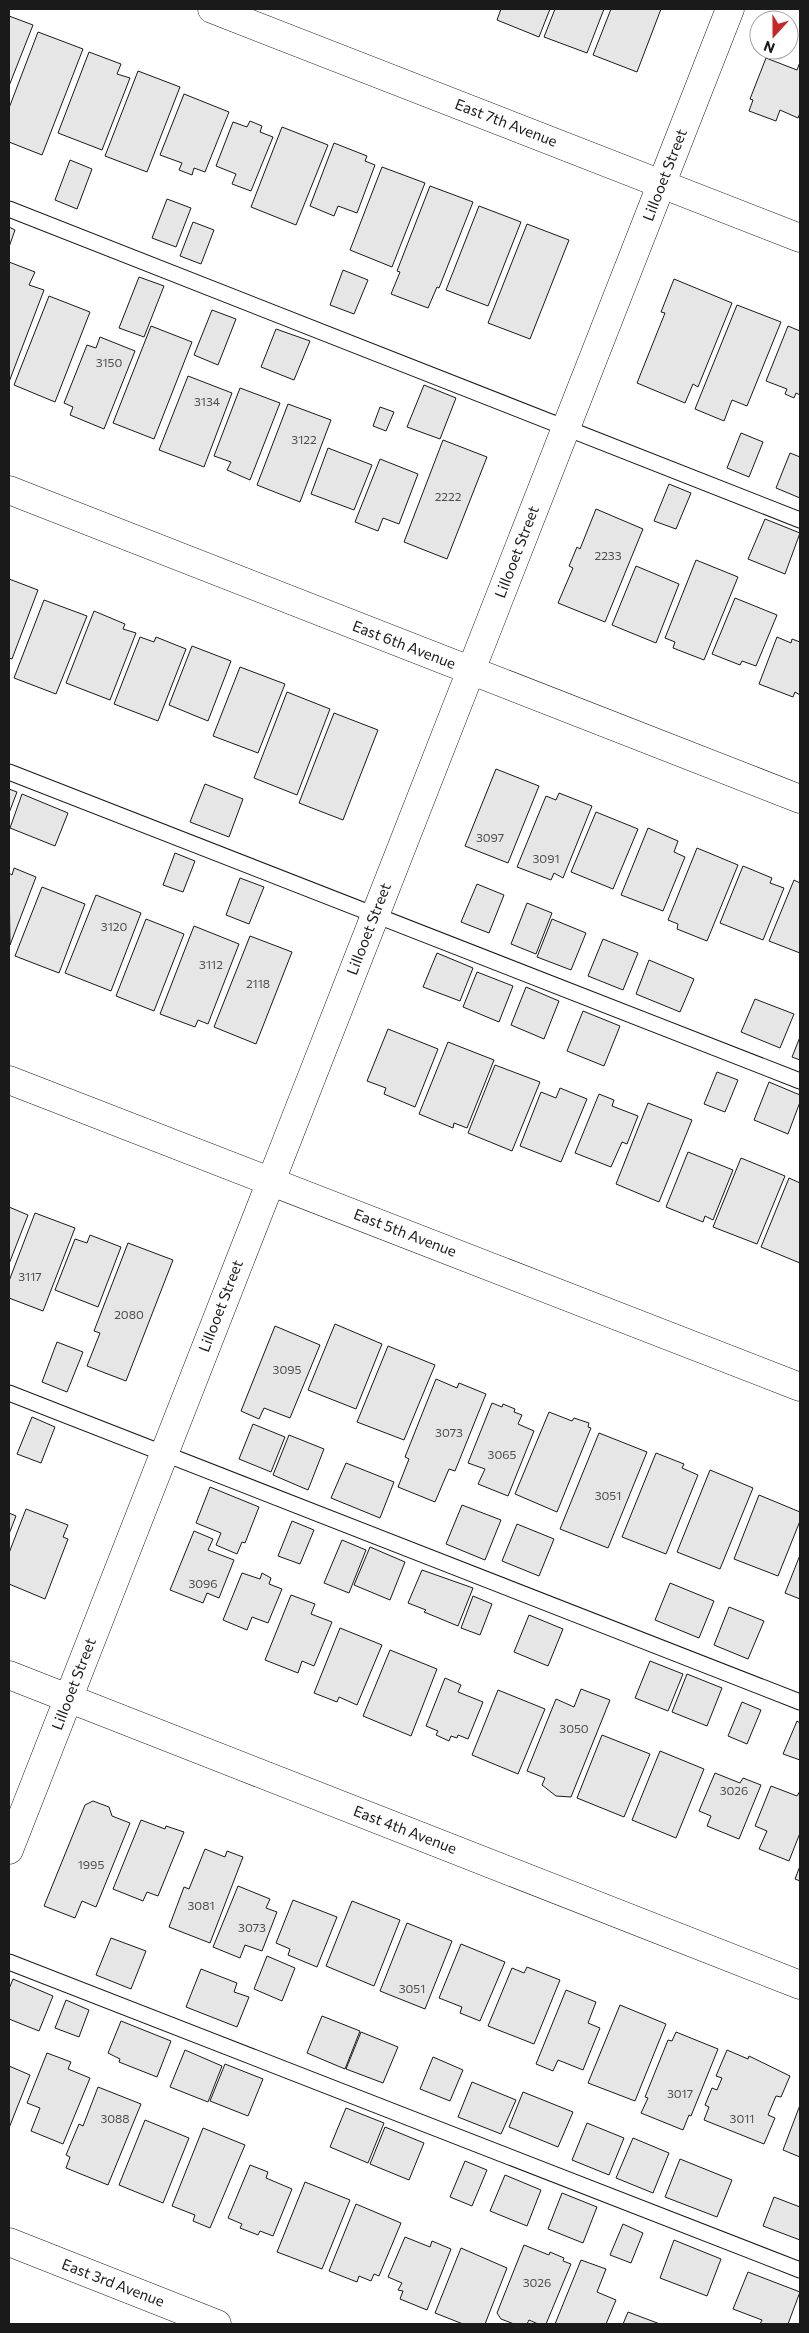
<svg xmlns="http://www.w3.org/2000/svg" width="809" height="2333" font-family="Commissioner,sans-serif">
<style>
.building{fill:#e6e6e6;stroke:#1a1a1a}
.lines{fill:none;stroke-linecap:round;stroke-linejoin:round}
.lane-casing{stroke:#1a1a1a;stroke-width:17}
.street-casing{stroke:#1a1a1a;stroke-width:29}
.lane{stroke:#fff;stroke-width:15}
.street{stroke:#fff;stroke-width:28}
.labels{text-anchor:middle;stroke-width:4;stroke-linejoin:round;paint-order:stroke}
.number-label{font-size:12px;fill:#4d4d4d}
.street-label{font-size:15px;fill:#1a1a1a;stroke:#fff}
</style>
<rect width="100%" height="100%" fill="#fff"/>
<!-- building -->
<path class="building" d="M 501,9 L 550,9 L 539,37 L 497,20 Z
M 555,9 L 604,9 L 587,53 L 544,37 Z
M 611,9 L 661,9 L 637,72 L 593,55 Z
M 9,16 L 33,25 L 9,86 Z
M 38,32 L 83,49 L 42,155 L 9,142 L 9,108 Z
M 89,52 L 121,64 L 117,74 L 130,78 L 102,150 L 58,133 Z
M 766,58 L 797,70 L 800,62 L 800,113 L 798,118 L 780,110 L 776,121 L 749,111 L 753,100 L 750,99 Z
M 138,71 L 180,87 L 147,172 L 105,156 Z
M 184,94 L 229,112 L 205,172 L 194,168 L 192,175 L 179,170 L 182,163 L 160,155 Z
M 250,121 L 262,126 L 260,132 L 273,137 L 251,191 L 232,184 L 236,174 L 216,166 L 233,122 L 247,127 Z
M 282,127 L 328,145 L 296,225 L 251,207 Z
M 334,143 L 367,156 L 365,161 L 375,165 L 357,213 L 338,206 L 334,216 L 310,206 Z
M 70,160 L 92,169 L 77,209 L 55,200 Z
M 382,167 L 425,183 L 392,267 L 350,250 Z
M 430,186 L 473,202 L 439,288 L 437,287 L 428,308 L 391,294 L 400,272 L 397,271 Z
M 167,199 L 191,208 L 176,247 L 152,238 Z
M 479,206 L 521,222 L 488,306 L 446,290 Z
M 193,222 L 214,230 L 201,264 L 180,256 Z
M 527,224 L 569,240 L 530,339 L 488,323 Z
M 9,227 L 15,230 L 9,247 Z
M 9,262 L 35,272 L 29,285 L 44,290 L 9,382 Z
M 343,270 L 368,280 L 354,314 L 330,305 Z
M 139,277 L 164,286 L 144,337 L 119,328 Z
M 674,279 L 732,303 L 698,387 L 693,384 L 685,403 L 637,383 L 665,313 L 661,312 Z
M 49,296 L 90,312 L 55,402 L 14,385 Z
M 737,305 L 781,322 L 747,406 L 732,400 L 724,421 L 695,409 Z
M 212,310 L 236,319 L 218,365 L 194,355 Z
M 151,326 L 192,342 L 154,439 L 113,423 Z
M 788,326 L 800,331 L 800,395 L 796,393 L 794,398 L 785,394 L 787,389 L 766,381 Z
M 276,329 L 310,341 L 294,380 L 261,367 Z
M 100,337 L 135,351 L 104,429 L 70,415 L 73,407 L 64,403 L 87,345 L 96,348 Z
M 188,376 L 232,393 L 204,467 L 159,450 Z
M 424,385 L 456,398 L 440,439 L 407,427 Z
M 240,388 L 280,403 L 250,480 L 227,470 L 231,462 L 214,456 Z
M 288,404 L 331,420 L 300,502 L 257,485 Z
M 380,407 L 394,412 L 386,431 L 373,426 Z
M 741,433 L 763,442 L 749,477 L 727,468 Z
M 443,440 L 487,457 L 447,559 L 404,542 Z
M 328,448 L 372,465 L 354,510 L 311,494 Z
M 790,453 L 800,457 L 800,498 L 776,488 Z
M 380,459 L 418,474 L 399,524 L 383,518 L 378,531 L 355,522 Z
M 669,484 L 691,493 L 676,529 L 654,521 Z
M 596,509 L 643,529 L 605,622 L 558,603 L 573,568 L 569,566 L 577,547 L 580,549 Z
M 765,519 L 800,533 L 785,574 L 748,559 Z
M 696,560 L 738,577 L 704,660 L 673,648 L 675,642 L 665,638 Z
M 636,566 L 679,584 L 656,643 L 612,625 Z
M 9,579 L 38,590 L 12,659 L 9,658 Z
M 735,598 L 777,615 L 756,666 L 742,661 L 740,665 L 712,654 Z
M 44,600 L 87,616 L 56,694 L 14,678 Z
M 94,611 L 125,624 L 123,629 L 136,633 L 110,700 L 66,683 Z
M 140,637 L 154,642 L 156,637 L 186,649 L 158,721 L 114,704 Z
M 777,637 L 791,643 L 792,639 L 800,642 L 800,695 L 795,692 L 793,697 L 759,684 Z
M 192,646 L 231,661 L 208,721 L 169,705 Z
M 240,667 L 285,684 L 258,753 L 213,736 Z
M 287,692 L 330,709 L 297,795 L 254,778 Z
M 334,713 L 378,730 L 343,820 L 299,803 Z
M 496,769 L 539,786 L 508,863 L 465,846 Z
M 205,784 L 243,799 L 229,837 L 190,822 Z
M 9,789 L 17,792 L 9,813 Z
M 559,793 L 592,806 L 563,878 L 554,873 L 551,880 L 517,867 L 546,796 L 556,800 Z
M 22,794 L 68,813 L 55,846 L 10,828 Z
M 596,812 L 638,829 L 613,889 L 571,872 Z
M 648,828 L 678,841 L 674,852 L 685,857 L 663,911 L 621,895 Z
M 697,848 L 738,865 L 707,941 L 677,929 L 678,924 L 668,920 Z
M 175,853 L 195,861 L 183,892 L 163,885 Z
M 743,866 L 772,878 L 770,883 L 784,888 L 763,940 L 720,923 Z
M 14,868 L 36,877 L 10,945 L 9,873 L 12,875 Z
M 240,878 L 264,887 L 249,924 L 226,915 Z
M 794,880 L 800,883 L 800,953 L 769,941 Z
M 477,884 L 504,895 L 489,933 L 461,922 Z
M 42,887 L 85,904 L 59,973 L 15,956 Z
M 96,895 L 141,913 L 111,991 L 65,973 Z
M 527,903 L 552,913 L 536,954 L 511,944 Z
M 146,919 L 184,934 L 154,1011 L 116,996 Z
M 552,919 L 586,933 L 571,970 L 537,957 Z
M 194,926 L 239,944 L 208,1024 L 198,1020 L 195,1027 L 160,1014 Z
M 250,936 L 292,952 L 256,1044 L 214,1027 Z
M 603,939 L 638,953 L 623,990 L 588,976 Z
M 437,953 L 473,968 L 460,1001 L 423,987 Z
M 649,960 L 694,979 L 680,1012 L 636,994 Z
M 477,972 L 513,986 L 499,1022 L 463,1007 Z
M 526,987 L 559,1001 L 544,1039 L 511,1025 Z
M 755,999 L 794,1014 L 780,1048 L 741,1032 Z
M 583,1011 L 620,1026 L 604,1066 L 567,1051 Z
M 388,1029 L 438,1049 L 415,1107 L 384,1094 L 386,1088 L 367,1081 Z
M 800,1037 L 800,1060 L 792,1057 Z
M 448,1042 L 494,1060 L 467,1128 L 454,1123 L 453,1128 L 419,1114 Z
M 495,1065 L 540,1082 L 512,1151 L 468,1133 Z
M 717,1072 L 738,1080 L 725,1112 L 704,1104 Z
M 769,1082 L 800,1095 L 800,1102 L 788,1134 L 754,1120 Z
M 560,1088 L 587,1099 L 561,1162 L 520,1146 L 541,1092 L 556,1098 Z
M 599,1094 L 614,1100 L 612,1106 L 638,1116 L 627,1144 L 622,1142 L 611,1167 L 575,1153 Z
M 648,1103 L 692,1120 L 659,1202 L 616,1184 Z
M 688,1152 L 733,1170 L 713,1220 L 705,1216 L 703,1222 L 666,1207 Z
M 741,1158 L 785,1176 L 757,1244 L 713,1227 Z
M 789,1178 L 800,1183 L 800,1263 L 761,1247 Z
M 9,1207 L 28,1215 L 9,1264 Z
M 35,1213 L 75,1228 L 43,1311 L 9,1298 L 9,1281 Z
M 90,1235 L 121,1247 L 98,1307 L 55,1290 L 75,1239 L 87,1243 Z
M 128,1243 L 173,1260 L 126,1381 L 87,1366 L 100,1333 L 94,1331 Z
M 335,1324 L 382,1344 L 356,1409 L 308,1390 Z
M 275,1326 L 320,1345 L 290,1418 L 264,1408 L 259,1419 L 241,1411 Z
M 57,1342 L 83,1352 L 67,1392 L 42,1382 Z
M 388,1346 L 435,1365 L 404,1440 L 357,1422 Z
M 436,1379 L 457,1388 L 459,1383 L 486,1394 L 455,1471 L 449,1469 L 435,1502 L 398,1487 L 409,1459 L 405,1457 Z
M 492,1403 L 502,1407 L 503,1404 L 515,1409 L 514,1412 L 522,1415 L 518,1424 L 534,1431 L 508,1496 L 478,1484 L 485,1469 L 468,1463 Z
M 549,1412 L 572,1421 L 574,1418 L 589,1423 L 588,1427 L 591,1428 L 557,1512 L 515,1494 Z
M 32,1417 L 55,1427 L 41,1463 L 17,1454 Z
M 253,1424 L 285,1437 L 271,1472 L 239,1459 Z
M 599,1433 L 647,1452 L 608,1548 L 560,1529 Z
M 289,1435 L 324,1449 L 308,1490 L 273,1475 Z
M 656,1453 L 684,1464 L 682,1468 L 698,1475 L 666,1554 L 622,1537 Z
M 346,1463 L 394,1482 L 380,1518 L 331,1498 Z
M 710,1470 L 753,1488 L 720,1569 L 677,1552 Z
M 210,1487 L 259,1507 L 245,1543 L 242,1542 L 237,1554 L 216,1545 L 221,1533 L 196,1523 Z
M 759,1495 L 800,1512 L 800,1521 L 778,1576 L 734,1559 Z
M 462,1505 L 501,1520 L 485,1560 L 446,1544 Z
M 26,1509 L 68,1525 L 63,1537 L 68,1539 L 45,1599 L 9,1584 L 9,1553 Z
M 9,1513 L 16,1516 L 9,1534 Z
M 292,1521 L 314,1530 L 300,1564 L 278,1556 Z
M 517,1524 L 554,1539 L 539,1576 L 502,1561 Z
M 194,1531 L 213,1539 L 208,1550 L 234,1560 L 219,1598 L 207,1593 L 203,1603 L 170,1590 Z
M 342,1540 L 366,1550 L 349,1593 L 324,1583 Z
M 370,1547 L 405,1562 L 390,1600 L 354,1585 Z
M 800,1555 L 800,1599 L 785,1593 Z
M 422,1570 L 473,1588 L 458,1626 L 424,1612 L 426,1610 L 408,1603 Z
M 242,1573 L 260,1579 L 262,1573 L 271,1578 L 269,1584 L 282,1589 L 268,1623 L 252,1617 L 247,1630 L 223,1620 Z
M 670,1583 L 714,1601 L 699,1638 L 655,1620 Z
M 291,1595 L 315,1604 L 311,1614 L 332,1622 L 314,1666 L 302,1661 L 298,1673 L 265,1660 Z
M 473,1596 L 492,1604 L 480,1635 L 461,1628 Z
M 729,1607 L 764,1621 L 748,1659 L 714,1645 Z
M 529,1615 L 563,1629 L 548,1666 L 514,1652 Z
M 340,1628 L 382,1645 L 357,1705 L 339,1697 L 337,1702 L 314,1693 Z
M 390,1650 L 437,1669 L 411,1736 L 363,1716 Z
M 650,1661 L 683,1674 L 668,1711 L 635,1698 Z
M 687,1674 L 722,1688 L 707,1726 L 672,1712 Z
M 445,1678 L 461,1685 L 458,1692 L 483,1702 L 468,1739 L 458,1735 L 457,1738 L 451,1736 L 449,1741 L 436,1735 L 438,1731 L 426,1726 Z
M 581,1689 L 610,1700 L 571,1797 L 556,1796 L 542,1785 L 545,1778 L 527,1771 L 556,1699 L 574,1707 Z
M 498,1690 L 545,1709 L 518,1774 L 472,1755 Z
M 742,1702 L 761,1710 L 747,1744 L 728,1736 Z
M 797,1721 L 800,1723 L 800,1760 L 783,1754 Z
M 602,1735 L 650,1754 L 624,1817 L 577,1798 Z
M 660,1751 L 704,1769 L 676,1838 L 632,1820 Z
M 715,1773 L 740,1783 L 743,1778 L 761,1785 L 739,1839 L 707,1826 L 711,1816 L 699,1811 Z
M 771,1786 L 797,1796 L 800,1791 L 800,1833 L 789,1861 L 759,1849 L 767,1831 L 755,1826 Z
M 93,1801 L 109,1807 L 112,1816 L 130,1823 L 96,1907 L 82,1901 L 75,1918 L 44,1906 L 85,1805 Z
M 141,1820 L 165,1829 L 166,1826 L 184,1832 L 158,1896 L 147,1892 L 143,1901 L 113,1889 Z
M 205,1849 L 225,1857 L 227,1851 L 243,1857 L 210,1943 L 169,1927 L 184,1887 L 189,1889 Z
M 800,1866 L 800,1881 L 795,1879 Z
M 238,1886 L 270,1899 L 266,1908 L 277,1912 L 262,1951 L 245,1945 L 240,1958 L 213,1947 Z
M 293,1900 L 337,1917 L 317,1967 L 288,1955 L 290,1949 L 276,1943 Z
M 352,1901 L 400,1920 L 374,1986 L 326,1966 Z
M 407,1923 L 452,1941 L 425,2009 L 380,1991 Z
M 111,1938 L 146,1951 L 131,1989 L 96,1975 Z
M 461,1944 L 505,1962 L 480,2021 L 460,2013 L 462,2007 L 439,1998 Z
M 267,1956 L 295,1968 L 282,2001 L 254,1989 Z
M 527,1967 L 560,1980 L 534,2044 L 488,2026 L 512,1968 L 524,1973 Z
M 201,1969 L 237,1983 L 234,1992 L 249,1997 L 237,2027 L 186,2007 Z
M 13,1979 L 53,1996 L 39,2031 L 9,2019 L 9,1989 Z
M 566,1990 L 596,2002 L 588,2023 L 600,2028 L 583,2070 L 558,2060 L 553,2071 L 536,2064 Z
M 66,2000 L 89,2010 L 79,2037 L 55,2028 Z
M 620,2005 L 666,2024 L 635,2101 L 588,2083 Z
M 322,2016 L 360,2031 L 345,2069 L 307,2053 Z
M 121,2021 L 171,2041 L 157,2077 L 119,2062 L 120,2059 L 108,2053 Z
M 361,2032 L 398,2047 L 383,2083 L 346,2069 Z
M 676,2032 L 718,2049 L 691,2116 L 689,2115 L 683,2130 L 641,2113 L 648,2098 L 645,2097 L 668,2040 L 672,2041 Z
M 185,2050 L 222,2066 L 208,2102 L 170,2087 Z
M 727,2050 L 748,2059 L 749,2056 L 790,2076 L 781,2097 L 776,2096 L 768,2115 L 775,2118 L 764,2144 L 704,2120 L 709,2107 L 705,2105 L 712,2088 L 717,2090 L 722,2078 L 716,2076 Z
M 47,2053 L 71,2062 L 68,2069 L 90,2078 L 63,2144 L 31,2131 L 40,2108 L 27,2103 Z
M 433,2057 L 463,2070 L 450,2101 L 420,2089 Z
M 225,2064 L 263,2079 L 248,2116 L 210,2101 Z
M 9,2066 L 30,2075 L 9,2128 Z
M 472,2082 L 516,2100 L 501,2134 L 458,2117 Z
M 98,2087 L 141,2104 L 108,2185 L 66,2168 L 70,2157 L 66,2155 L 79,2124 L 83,2126 Z
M 523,2092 L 573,2112 L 558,2147 L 509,2127 Z
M 800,2105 L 800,2157 L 783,2150 Z
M 346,2108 L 384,2123 L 368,2163 L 330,2147 Z
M 145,2120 L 189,2138 L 163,2203 L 119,2185 Z
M 587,2123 L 624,2138 L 609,2175 L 572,2160 Z
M 385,2127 L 424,2143 L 409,2180 L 370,2164 Z
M 203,2128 L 245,2145 L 210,2228 L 193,2221 L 195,2215 L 172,2206 Z
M 633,2138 L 669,2153 L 653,2193 L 616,2178 Z
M 680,2159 L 732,2180 L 717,2217 L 665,2197 Z
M 465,2161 L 487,2170 L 472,2206 L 450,2197 Z
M 250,2165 L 268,2172 L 266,2178 L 292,2189 L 273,2236 L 260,2231 L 258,2235 L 240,2228 L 242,2224 L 228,2218 Z
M 505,2175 L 541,2190 L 527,2226 L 490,2211 Z
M 305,2182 L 350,2200 L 322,2269 L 277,2252 Z
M 562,2193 L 597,2207 L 583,2243 L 548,2229 Z
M 774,2197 L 800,2207 L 800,2240 L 763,2226 Z
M 356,2204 L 401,2223 L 379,2276 L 374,2274 L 371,2281 L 359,2276 L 357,2282 L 329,2271 Z
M 623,2224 L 643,2233 L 631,2263 L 610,2255 Z
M 405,2237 L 430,2247 L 432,2241 L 451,2249 L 427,2310 L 400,2299 L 403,2291 L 398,2290 L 402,2283 L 388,2277 Z
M 674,2240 L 721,2259 L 707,2296 L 660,2278 Z
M 524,2245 L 549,2255 L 550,2252 L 564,2258 L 563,2261 L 571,2264 L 546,2324 L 538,2324 L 529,2320 L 527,2324 L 514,2324 L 501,2319 L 497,2313 Z
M 461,2248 L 507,2268 L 485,2324 L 463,2324 L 435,2313 Z
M 581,2260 L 606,2269 L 597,2292 L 616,2300 L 606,2324 L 555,2324 Z
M 748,2272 L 800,2292 L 788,2324 L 760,2324 L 762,2320 L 733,2309 Z
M 628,2312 L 660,2324 L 623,2324 Z"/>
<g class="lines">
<!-- lane casing -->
<g class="lane-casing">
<path id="lane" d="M 9,209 L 800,520
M 9,772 L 800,1081
M 9,1393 L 800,1702
M 9,1962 L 800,2270"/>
</g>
<!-- street casing -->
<g class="street-casing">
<path id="street" d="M 212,9 L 800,238
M 9,490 L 800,799
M 9,1080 L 800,1387
M 9,1675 L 800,1985
M 9,1850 L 730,9
M 9,2242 L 217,2324"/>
</g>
<!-- lane -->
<use href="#lane" class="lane"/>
<!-- street -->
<use href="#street" class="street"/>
</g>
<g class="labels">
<!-- number labels -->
<g class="number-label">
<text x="109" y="367">3150</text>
<text x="207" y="406">3134</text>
<text x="304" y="444">3122</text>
<text x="448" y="501">2222</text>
<text x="608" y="560">2233</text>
<text x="490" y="842">3097</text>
<text x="546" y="863">3091</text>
<text x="114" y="931">3120</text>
<text x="211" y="969">3112</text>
<text x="258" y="988">2118</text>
<text x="30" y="1281">3117</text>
<text x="129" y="1319">2080</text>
<text x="287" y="1374">3095</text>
<text x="449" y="1437">3073</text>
<text x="502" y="1459">3065</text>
<text x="608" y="1500">3051</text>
<text x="203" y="1588">3096</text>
<text x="574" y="1733">3050</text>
<text x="734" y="1795">3026</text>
<text x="91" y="1869">1995</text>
<text x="201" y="1910">3081</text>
<text x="252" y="1932">3073</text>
<text x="412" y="1993">3051</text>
<text x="680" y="2098">3017</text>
<text x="115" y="2123">3088</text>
<text x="742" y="2123">3011</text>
<text x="537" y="2287">3026</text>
</g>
<!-- street labels -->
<g class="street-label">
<text transform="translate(506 123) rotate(21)" y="5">East 7th Avenue</text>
<text transform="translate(665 175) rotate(-69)" y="5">Lillooet Street</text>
<text transform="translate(517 552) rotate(-69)" y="5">Lillooet Street</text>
<text transform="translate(404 645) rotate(21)" y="5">East 6th Avenue</text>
<text transform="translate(369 929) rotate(-69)" y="5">Lillooet Street</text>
<text transform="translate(405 1233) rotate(21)" y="5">East 5th Avenue</text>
<text transform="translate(221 1306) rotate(-69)" y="5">Lillooet Street</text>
<text transform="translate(74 1684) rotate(-69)" y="5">Lillooet Street</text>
<text transform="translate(405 1830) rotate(21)" y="5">East 4th Avenue</text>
<text transform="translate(113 2283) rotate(21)" y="5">East 3rd Avenue</text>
</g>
</g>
<!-- border -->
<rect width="809" height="2333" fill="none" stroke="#1a1a1a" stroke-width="20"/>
<!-- north arrow -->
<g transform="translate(774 35) rotate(201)"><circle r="24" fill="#ffffff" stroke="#a3a3a3"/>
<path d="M0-4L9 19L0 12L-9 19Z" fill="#c62828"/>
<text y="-8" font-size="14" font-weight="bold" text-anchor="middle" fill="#1a1a1a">N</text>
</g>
</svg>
